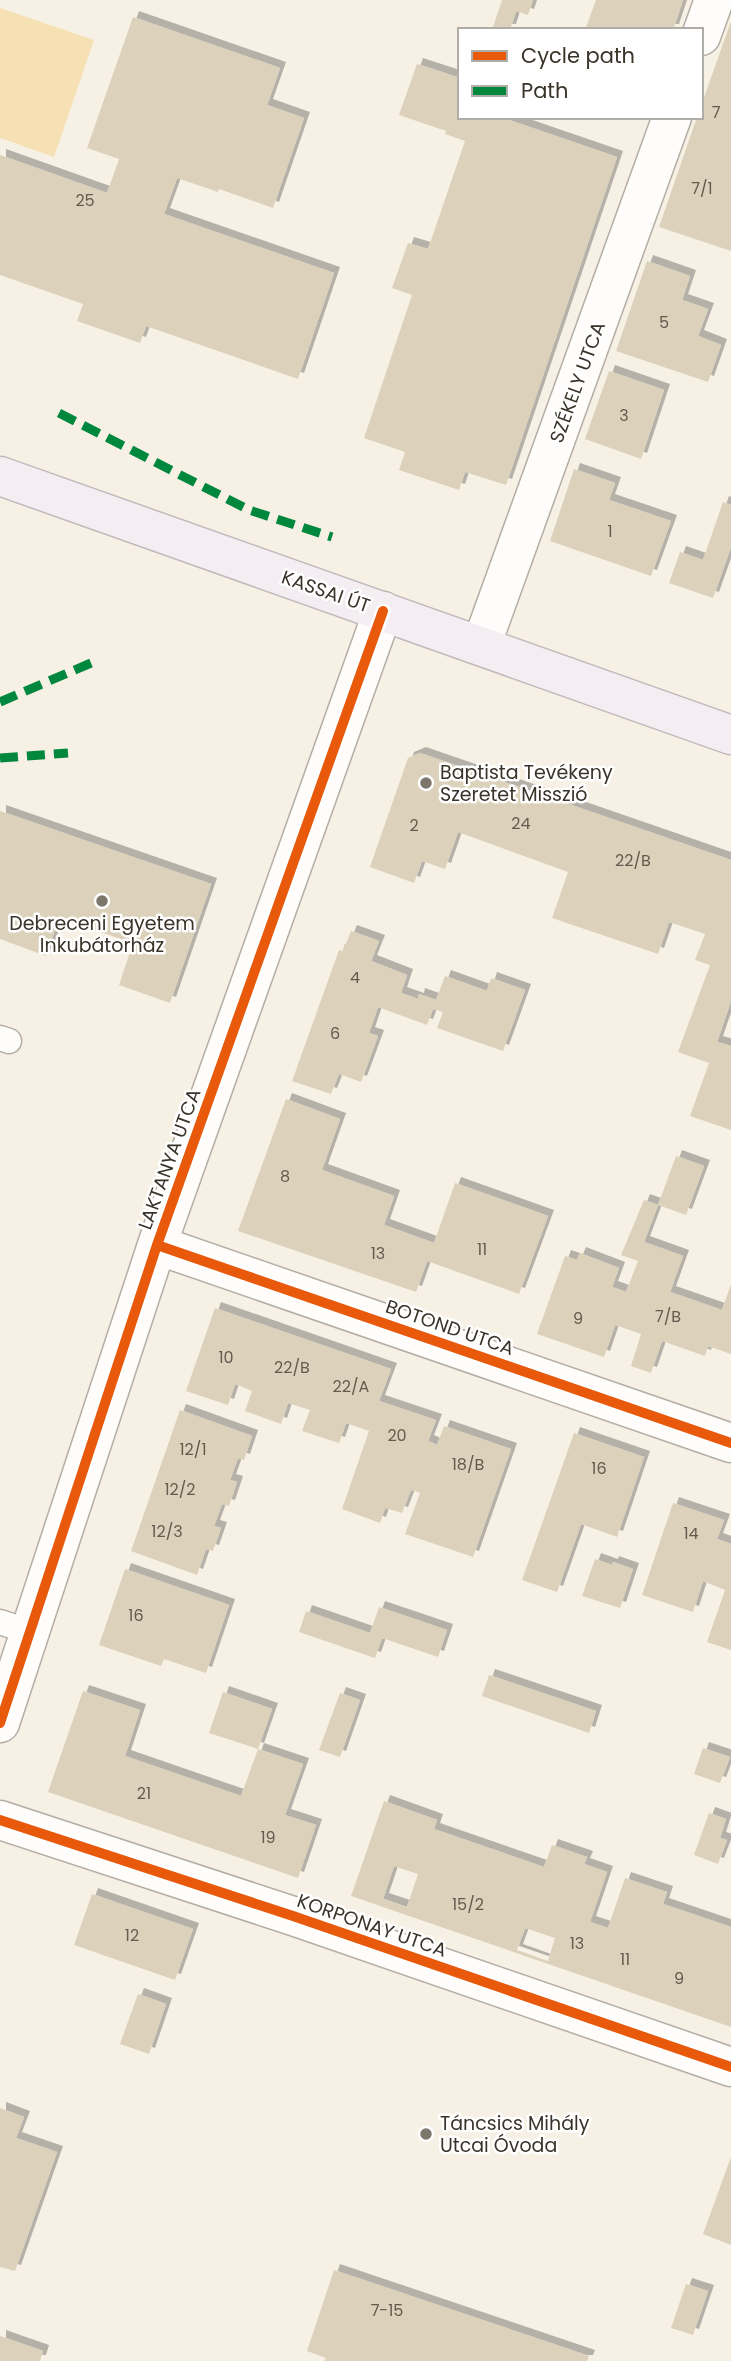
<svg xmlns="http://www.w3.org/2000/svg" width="731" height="2361" font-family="Poppins,sans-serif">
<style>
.green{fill:#f6e1b4}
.building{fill:#dcd2bb;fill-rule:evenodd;filter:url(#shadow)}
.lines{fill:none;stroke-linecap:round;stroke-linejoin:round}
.service-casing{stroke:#b3ada3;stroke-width:27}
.minor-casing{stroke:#b3ada3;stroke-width:41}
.primary-casing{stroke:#c3b8bb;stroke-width:41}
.service{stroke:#fefdfb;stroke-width:24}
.minor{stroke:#fefdfb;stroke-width:38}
.primary{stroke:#f4eef2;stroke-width:38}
.quiet{stroke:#00873e;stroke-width:9;stroke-dasharray:18 9;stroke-linecap:butt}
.cycleway-casing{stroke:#fff;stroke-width:15}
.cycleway{stroke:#e8590c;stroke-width:10}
.poi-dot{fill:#7c766b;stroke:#fff;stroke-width:2.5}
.labels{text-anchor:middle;stroke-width:5;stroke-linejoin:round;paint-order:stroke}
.number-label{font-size:16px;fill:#625b4e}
.street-label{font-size:19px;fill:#393329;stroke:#fff}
.poi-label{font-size:19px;fill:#393329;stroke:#fff;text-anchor:start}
</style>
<defs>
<filter id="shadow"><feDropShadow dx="6" dy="-6" stdDeviation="0" flood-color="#0004"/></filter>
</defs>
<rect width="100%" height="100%" fill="#f7f1e5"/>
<!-- green -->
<path class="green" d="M 0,8 L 94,40 L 54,157 L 0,138 Z"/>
<!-- building -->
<path class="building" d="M 502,0 L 533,0 L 528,15 L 516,11 L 510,30 L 492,30 Z
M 596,0 L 683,0 L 673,30 L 585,30 Z
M 133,17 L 280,68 L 267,105 L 304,118 L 273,208 L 219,189 L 218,192 L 177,178 L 164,214 L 334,273 L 298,379 L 146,326 L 140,343 L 77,321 L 83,304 L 0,275 L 0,155 L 107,193 L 119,159 L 87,148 Z
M 731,21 L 731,251 L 659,227 L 697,117 L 701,117 L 701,106 Z
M 417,64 L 460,78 L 460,117 L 500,117 L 617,157 L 506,485 L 465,472 L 459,490 L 399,470 L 405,452 L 364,438 L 412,295 L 392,288 L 408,243 L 428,249 L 465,141 L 445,134 L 446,131 L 399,115 Z
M 647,261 L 690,276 L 682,300 L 708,309 L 698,336 L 721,345 L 708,382 L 616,351 Z
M 609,371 L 664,390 L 641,459 L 585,439 Z
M 574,469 L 615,483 L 609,500 L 671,521 L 651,576 L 550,541 Z
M 723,502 L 731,505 L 731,547 L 713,598 L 669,583 L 680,552 L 703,560 Z
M 420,753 L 731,860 L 731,1001 L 717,1042 L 731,1046 L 731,1130 L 690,1116 L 709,1063 L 678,1052 L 710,965 L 695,960 L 705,934 L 669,922 L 658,954 L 552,918 L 568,872 L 458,832 L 445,869 L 422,861 L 414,883 L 370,867 L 408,758 Z
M 0,811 L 211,884 L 170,1003 L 119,985 L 133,943 L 59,918 L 46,956 L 0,939 Z
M 351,931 L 379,941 L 371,961 L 407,975 L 401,993 L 418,999 L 419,994 L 436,1000 L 445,976 L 487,991 L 491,978 L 525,990 L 503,1051 L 437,1028 L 443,1012 L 433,1009 L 427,1025 L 378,1007 L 369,1033 L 378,1036 L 361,1082 L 339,1074 L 331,1094 L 292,1081 L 339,950 L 343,951 Z
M 286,1099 L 340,1119 L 322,1170 L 394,1196 L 384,1225 L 434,1243 L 455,1183 L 548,1216 L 519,1294 L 427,1261 L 416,1292 L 238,1231 Z
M 676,1156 L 704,1166 L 686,1215 L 658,1205 Z
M 644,1200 L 658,1205 L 644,1242 L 683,1256 L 670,1292 L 722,1310 L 731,1284 L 731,1354 L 708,1346 L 705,1356 L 662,1341 L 651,1373 L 631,1366 L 641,1334 L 615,1325 L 604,1357 L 537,1334 L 565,1256 L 577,1260 L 580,1253 L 619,1268 L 612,1287 L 626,1292 L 638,1261 L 621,1255 Z
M 215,1308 L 391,1369 L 379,1401 L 436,1420 L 428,1441 L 437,1445 L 444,1426 L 511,1449 L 473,1557 L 405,1534 L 420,1493 L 411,1490 L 402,1513 L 385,1508 L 380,1523 L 342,1509 L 369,1431 L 346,1423 L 339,1443 L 302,1431 L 310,1410 L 288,1403 L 281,1424 L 245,1411 L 252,1391 L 235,1384 L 228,1405 L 186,1391 Z
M 180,1410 L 252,1436 L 244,1460 L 238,1458 L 230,1480 L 237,1482 L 229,1506 L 222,1504 L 214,1526 L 221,1528 L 213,1551 L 206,1549 L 197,1575 L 131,1551 Z
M 574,1433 L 644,1457 L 617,1537 L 581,1524 L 557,1592 L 522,1580 Z
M 673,1503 L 724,1520 L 717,1539 L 731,1544 L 731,1650 L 707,1642 L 725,1590 L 703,1581 L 693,1612 L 642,1595 Z
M 595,1559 L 612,1565 L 613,1562 L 633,1569 L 620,1608 L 582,1596 Z
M 125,1569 L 229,1605 L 206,1673 L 164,1659 L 161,1666 L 99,1645 Z
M 379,1607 L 447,1630 L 438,1657 L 382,1638 L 375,1658 L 299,1632 L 306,1611 L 370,1633 Z
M 489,1675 L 596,1711 L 589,1733 L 482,1696 Z
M 83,1691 L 140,1710 L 125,1756 L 241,1796 L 258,1749 L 303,1764 L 285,1815 L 316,1825 L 298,1878 L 48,1792 Z
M 223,1692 L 272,1709 L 258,1749 L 209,1733 Z
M 340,1693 L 360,1700 L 340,1757 L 319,1750 Z
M 703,1748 L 730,1757 L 720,1783 L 694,1774 Z
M 384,1801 L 437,1820 L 434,1829 L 544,1867 L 552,1845 L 587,1857 L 584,1864 L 607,1872 L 590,1922 L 608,1928 L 625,1878 L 667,1892 L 663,1904 L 731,1927 L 731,2027 L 351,1896 ZM 394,1866 L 418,1874 L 407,1907 L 383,1899 ZM 525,1928 L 555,1938 L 548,1961 L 517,1950 Z
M 709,1813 L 726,1819 L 720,1838 L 727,1840 L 718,1864 L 694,1855 Z
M 92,1894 L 193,1929 L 175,1980 L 74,1945 Z
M 138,1994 L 166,2004 L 149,2054 L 120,2044 Z
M 0,2108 L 24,2117 L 16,2138 L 57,2152 L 15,2271 L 0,2267 Z
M 731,2157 L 731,2245 L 703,2234 Z
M 334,2270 L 589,2356 L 587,2361 L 324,2361 L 326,2358 L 307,2351 Z
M 686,2284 L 708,2291 L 693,2335 L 671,2328 Z
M 0,2336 L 43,2351 L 40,2361 L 0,2361 Z"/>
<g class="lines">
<!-- service casing -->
<g class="service-casing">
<path id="service" d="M 0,1038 L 9,1041
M 0,1622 L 30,1632"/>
</g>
<!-- minor casing -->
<g class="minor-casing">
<path id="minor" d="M 701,36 L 714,0
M 481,646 L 672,117
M 157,1245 L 731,1443
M 0,1723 L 157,1245 L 383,611
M 0,1820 L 293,1916 L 731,2067"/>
</g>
<!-- primary casing -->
<g class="primary-casing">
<path id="primary" d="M 0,476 L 731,735"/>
</g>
<!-- service -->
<use href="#service" class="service"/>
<!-- minor -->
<use href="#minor" class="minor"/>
<!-- primary -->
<use href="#primary" class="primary"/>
<!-- quiet -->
<path class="quiet" d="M 59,413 L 249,510 L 332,537
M 0,702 L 98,660
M 0,758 L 68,753"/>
<!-- cycleway casing -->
<g class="cycleway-casing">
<path id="cycleway" d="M 157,1245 L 731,1443
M 0,1723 L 157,1245 L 383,611
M 0,1820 L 293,1916 L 731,2067"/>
</g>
<!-- cycleway -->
<use href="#cycleway" class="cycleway"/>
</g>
<!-- markers -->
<g class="poi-dot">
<circle cx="426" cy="783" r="7"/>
<circle cx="102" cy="901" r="7"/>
<circle cx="426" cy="2134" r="7"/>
</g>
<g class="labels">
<!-- number labels -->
<g class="number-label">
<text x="716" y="118">7</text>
<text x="702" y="194">7/1</text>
<text x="85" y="206">25</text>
<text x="664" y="328">5</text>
<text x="624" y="421">3</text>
<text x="610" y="537">1</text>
<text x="521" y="829">24</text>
<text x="414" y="831">2</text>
<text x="633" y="866">22/B</text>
<text x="355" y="983">4</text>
<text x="335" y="1039">6</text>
<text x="285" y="1182">8</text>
<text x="482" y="1255">11</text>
<text x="378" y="1259">13</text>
<text x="668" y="1322">7/B</text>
<text x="578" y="1324">9</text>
<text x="226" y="1363">10</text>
<text x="292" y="1373">22/B</text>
<text x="351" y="1392">22/A</text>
<text x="397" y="1441">20</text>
<text x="193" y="1455">12/1</text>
<text x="468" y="1470">18/B</text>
<text x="599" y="1474">16</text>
<text x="180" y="1495">12/2</text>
<text x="167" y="1537">12/3</text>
<text x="691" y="1539">14</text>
<text x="136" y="1621">16</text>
<text x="144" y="1799">21</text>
<text x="268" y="1843">19</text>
<text x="468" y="1910">15/2</text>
<text x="132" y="1941">12</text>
<text x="577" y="1949">13</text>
<text x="625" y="1965">11</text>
<text x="679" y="1984">9</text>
<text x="387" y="2316">7-15</text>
</g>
<!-- street labels -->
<g class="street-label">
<text transform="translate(577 382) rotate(-70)" y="7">SZÉKELY UTCA</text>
<text transform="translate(326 591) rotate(19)" y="7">KASSAI ÚT</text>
<text transform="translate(169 1159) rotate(-70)" y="7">LAKTANYA UTCA</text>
<text transform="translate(450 1327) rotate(19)" y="7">BOTOND UTCA</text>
<text transform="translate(372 1925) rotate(19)" y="7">KORPONAY UTCA</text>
</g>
<!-- poi labels -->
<g class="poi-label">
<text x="440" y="779">Baptista Tevékeny<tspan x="440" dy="22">Szeretet Misszió</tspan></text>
<text x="102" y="930" text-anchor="middle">Debreceni Egyetem<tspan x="102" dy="22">Inkubátorház</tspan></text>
<text x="440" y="2130">Táncsics Mihály<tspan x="440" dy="22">Utcai Óvoda</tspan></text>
</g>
</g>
<!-- legend -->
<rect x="458" y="28" width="245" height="91" fill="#ffffff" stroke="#b0ada9" stroke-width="2"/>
<rect x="472" y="51" width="35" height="10" fill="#e8590c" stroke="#b0ada9" stroke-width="2"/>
<text x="521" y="63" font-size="21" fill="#393329">Cycle path</text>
<rect x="472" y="86" width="35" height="10" fill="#00873e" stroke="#b0ada9" stroke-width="2"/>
<text x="521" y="98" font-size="21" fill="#393329">Path</text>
</svg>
